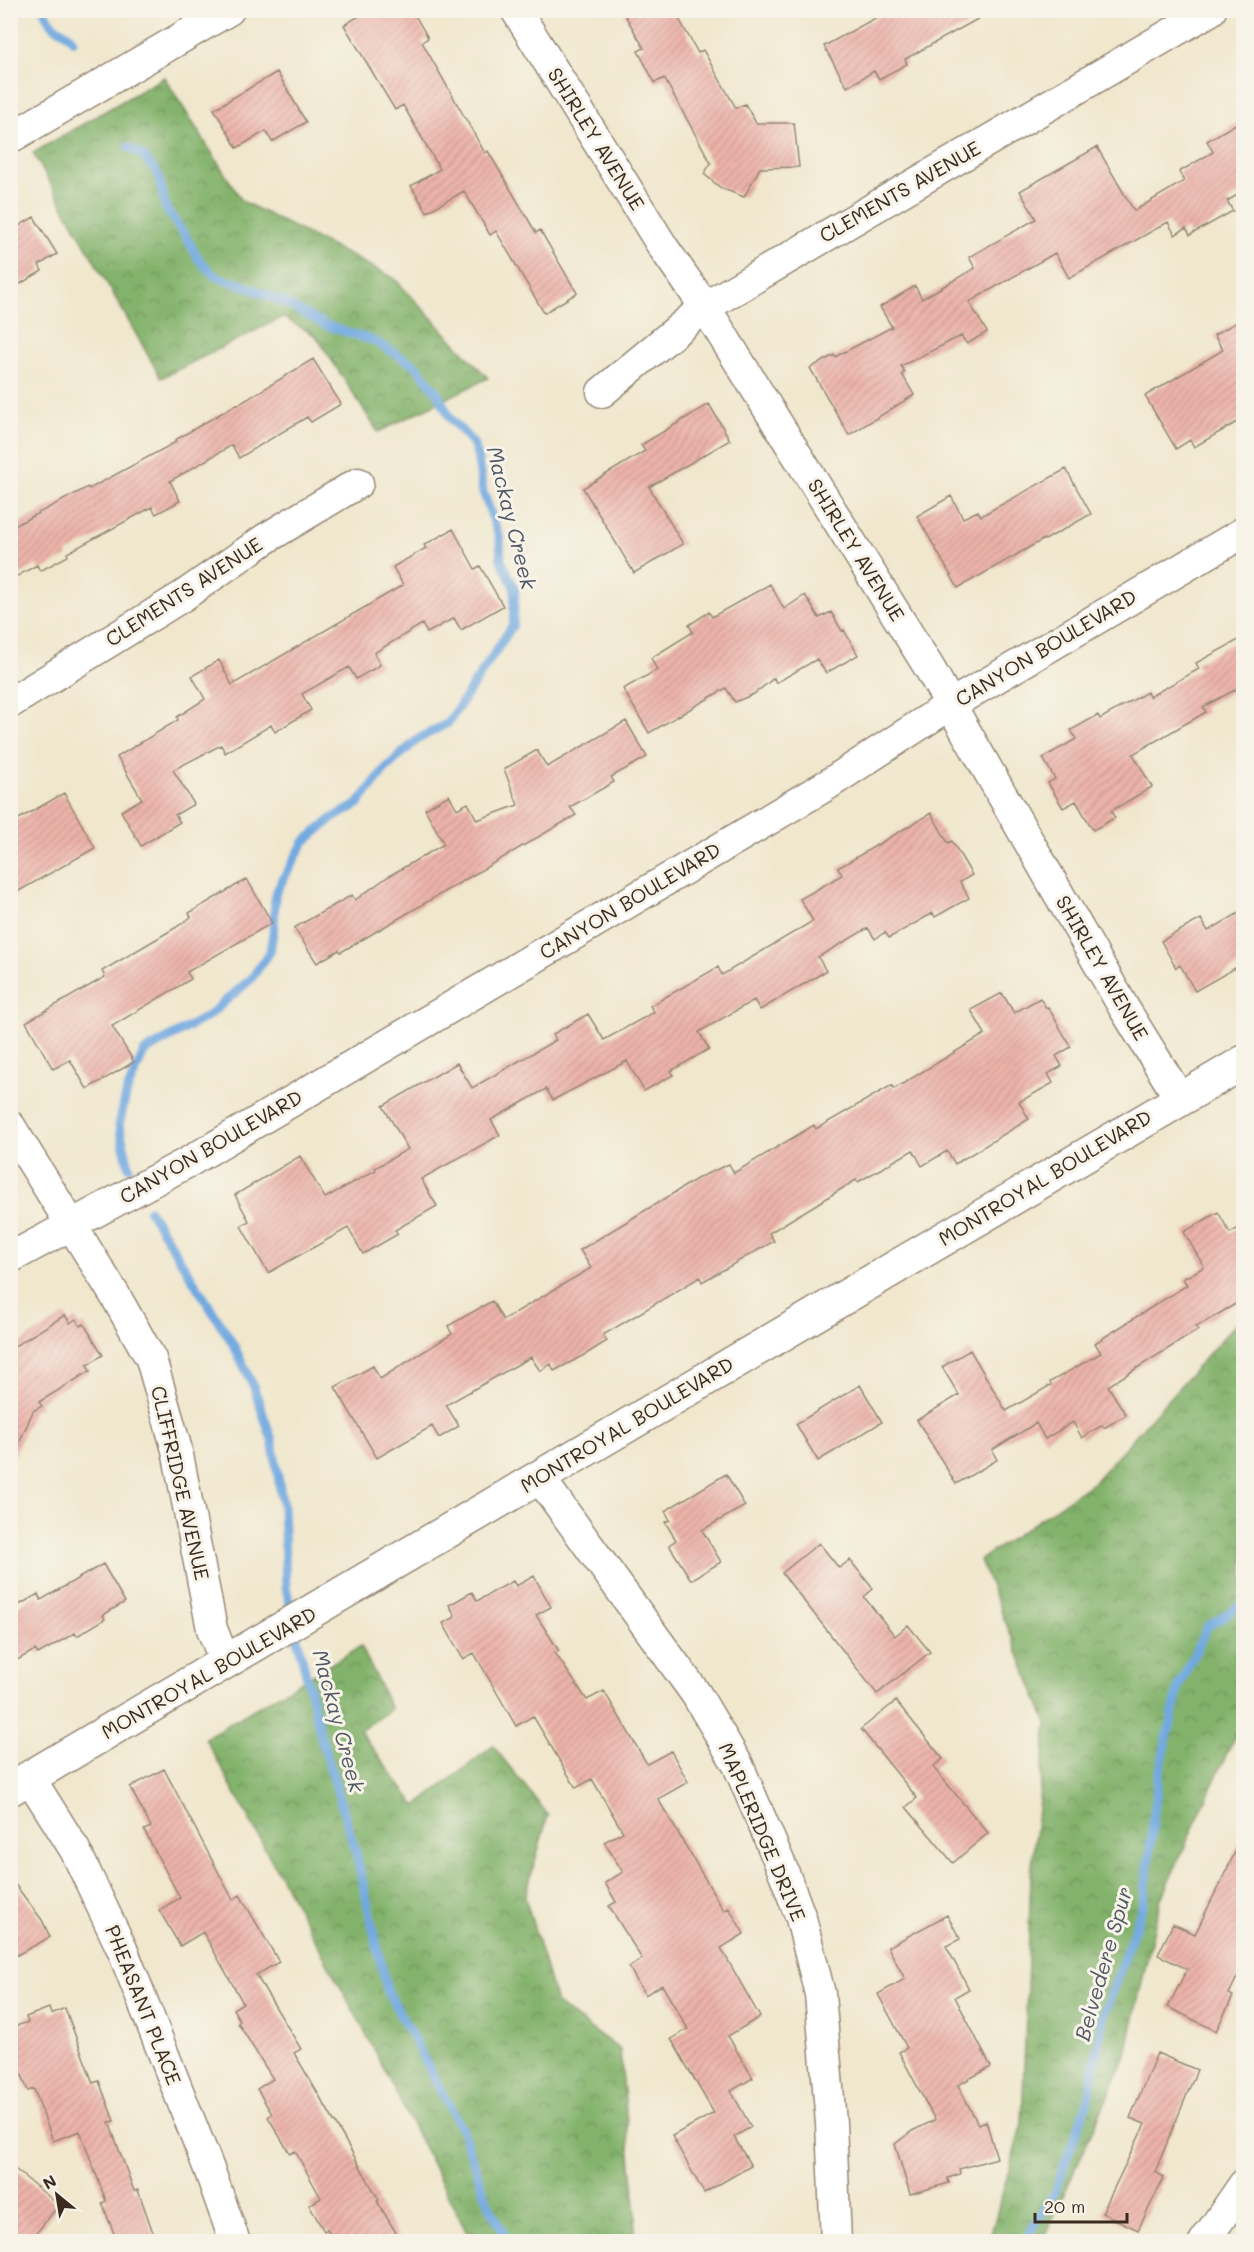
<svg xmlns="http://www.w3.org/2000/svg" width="1254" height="2252" font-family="Mali,sans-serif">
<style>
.forest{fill:url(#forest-crowns);stroke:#5f6e45;stroke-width:1.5}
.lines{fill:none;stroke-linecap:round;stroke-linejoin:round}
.stream{stroke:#71a9e0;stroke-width:9}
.building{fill:url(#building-hatch)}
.minor-casing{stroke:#968876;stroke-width:33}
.tertiary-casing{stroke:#968876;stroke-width:36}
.minor{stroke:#fff;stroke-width:30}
.tertiary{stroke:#fff;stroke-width:33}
.labels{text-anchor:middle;stroke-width:6;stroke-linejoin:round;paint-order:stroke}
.street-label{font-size:20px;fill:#3b2a1e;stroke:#f7f3e8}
.water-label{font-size:21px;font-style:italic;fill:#4e5662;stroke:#f7f3e8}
</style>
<defs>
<pattern id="forest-crowns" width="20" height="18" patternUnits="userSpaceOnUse" patternTransform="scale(1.5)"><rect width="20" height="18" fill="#83b26c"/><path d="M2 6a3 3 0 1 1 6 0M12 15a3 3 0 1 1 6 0" fill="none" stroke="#6c9158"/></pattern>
<pattern id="building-hatch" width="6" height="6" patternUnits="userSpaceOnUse" patternTransform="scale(1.5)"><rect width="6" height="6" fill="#ecb3aa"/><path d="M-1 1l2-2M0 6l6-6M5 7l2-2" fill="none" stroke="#cb9a92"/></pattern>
</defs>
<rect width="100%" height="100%" fill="#f7f3e8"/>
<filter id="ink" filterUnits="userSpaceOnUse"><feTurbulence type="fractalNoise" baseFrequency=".0167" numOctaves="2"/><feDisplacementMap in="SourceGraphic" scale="12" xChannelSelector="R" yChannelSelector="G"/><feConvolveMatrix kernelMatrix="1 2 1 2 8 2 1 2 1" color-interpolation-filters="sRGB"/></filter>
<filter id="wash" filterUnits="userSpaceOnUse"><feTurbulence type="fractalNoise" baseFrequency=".008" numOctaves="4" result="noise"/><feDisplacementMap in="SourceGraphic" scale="24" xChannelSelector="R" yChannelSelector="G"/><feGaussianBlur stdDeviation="1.35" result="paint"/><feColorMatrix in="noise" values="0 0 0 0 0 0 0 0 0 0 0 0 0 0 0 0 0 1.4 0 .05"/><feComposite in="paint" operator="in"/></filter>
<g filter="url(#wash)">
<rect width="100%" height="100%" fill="#f0e7cd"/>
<!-- forest -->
<path class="forest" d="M 164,77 L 242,201 L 394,278 L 488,378 L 378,432 L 316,336 L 283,317 L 161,378 L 33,153 Z
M 1239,1320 L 1244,1322 L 1243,1728 L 1233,1740 L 1160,1901 L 1125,2058 L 1043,2241 L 989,2241 L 1022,2124 L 1031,1875 L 1047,1723 L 980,1560 L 1094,1482 Z
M 361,1646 L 391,1709 L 360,1731 L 416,1806 L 493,1746 L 548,1815 L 525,1897 L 556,2003 L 620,2050 L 636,2216 L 634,2241 L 471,2241 L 365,2032 L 205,1738 Z"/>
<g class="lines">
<!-- stream -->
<path class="stream" d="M 44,10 C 53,35 65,26 73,41
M 128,147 L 143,156 L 158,174 L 166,209 L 184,234 L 200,261 L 216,277 L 243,285 L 281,301 L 325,325 L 374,341 L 415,365 L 437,392 L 450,418 L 473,443 L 477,455 L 483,492 L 500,539 L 501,560 L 515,589 L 513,625 L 448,723 L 418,739 L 384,770 L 358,804 L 333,818 L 304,842 L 275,894 L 274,926 L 270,952 L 251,979 L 208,1016 L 144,1052 L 127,1091 L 119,1125 L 129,1167
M 149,1210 L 233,1344 L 253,1385 L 272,1440 L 283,1506 L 286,1587 L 292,1615
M 295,1629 L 321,1737 L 356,1853 L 387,1990 L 461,2128 L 489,2205 L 508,2242
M 1024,2242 L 1054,2193 L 1087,2104 L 1104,2015 L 1144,1902 L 1158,1778 L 1179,1686 L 1207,1627 L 1244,1603"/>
</g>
<g id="blocks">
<!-- building -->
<path class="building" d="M 369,10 L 412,10 L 428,38 L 422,42 L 485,153 L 488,151 L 536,233 L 540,230 L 577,293 L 544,313 L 496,231 L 490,235 L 464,191 L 427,212 L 411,186 L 440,169 L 403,105 L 395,110 L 344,25 Z
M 622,10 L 674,10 L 698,53 L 703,50 L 736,108 L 745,104 L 756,123 L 794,123 L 799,167 L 760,168 L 744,197 L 721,188 L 704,174 L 711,163 L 664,78 L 655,83 L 638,51 L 644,48 Z
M 890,10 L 994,10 L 905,59 L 907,64 L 879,79 L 874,71 L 847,87 L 824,46 Z
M 277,72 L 306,122 L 272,142 L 266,131 L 237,148 L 214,109 Z
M 1244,119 L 1244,191 L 1227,201 L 1233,211 L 1190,235 L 1186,228 L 1175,235 L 1168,222 L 1069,278 L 1055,253 L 969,302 L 987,332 L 967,344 L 961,336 L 901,366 L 905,372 L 902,374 L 914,395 L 849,435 L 810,368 L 834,355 L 835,357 L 892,327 L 880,307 L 915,286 L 922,299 L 975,268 L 969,257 L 1036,219 L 1020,191 L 1097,147 L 1134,211 L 1184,181 L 1179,172 L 1213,152 L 1207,141 Z
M 34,217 L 57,254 L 39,265 L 42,271 L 10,290 L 10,231 Z
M 1244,318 L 1244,418 L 1194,447 L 1190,440 L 1176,449 L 1145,396 L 1223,350 L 1214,335 Z
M 313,359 L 341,404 L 311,422 L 307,417 L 239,458 L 232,445 L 170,481 L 180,501 L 156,514 L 152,507 L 67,553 L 68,556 L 40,571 L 37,565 L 10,580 L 10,528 L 88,487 L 89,489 L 176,442 L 175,440 L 237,404 L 238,405 Z
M 709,404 L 730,440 L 649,487 L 683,544 L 634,573 L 583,488 L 645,451 L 641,445 Z
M 1066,469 L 1091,514 L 1045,540 L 1044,539 L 958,588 L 917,516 L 951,496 L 963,518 L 978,511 L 981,516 Z
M 453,529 L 475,569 L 480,566 L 503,606 L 461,630 L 454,618 L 427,633 L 422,624 L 374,653 L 380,665 L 356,679 L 349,667 L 302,694 L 311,710 L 275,732 L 271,725 L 225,753 L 221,745 L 173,770 L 194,804 L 175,815 L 180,822 L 141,846 L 121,811 L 142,799 L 117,757 L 178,720 L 177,717 L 205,699 L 192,676 L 219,660 L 232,685 L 403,585 L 393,567 L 426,548 L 424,545 Z
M 770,584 L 784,609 L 805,595 L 819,618 L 831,612 L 842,631 L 844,630 L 858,655 L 826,673 L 817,659 L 776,683 L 774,678 L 754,694 L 735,702 L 726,688 L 649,733 L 623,689 L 657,670 L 651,658 L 693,632 L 689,625 L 709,612 L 712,617 Z
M 1244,637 L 1244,685 L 1203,707 L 1206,712 L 1133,754 L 1152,787 L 1111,811 L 1115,818 L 1093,830 L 1076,801 L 1063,808 L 1048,783 L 1055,779 L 1043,758 L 1076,739 L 1071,730 L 1098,715 L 1100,719 L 1147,692 L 1149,697 L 1199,669 L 1196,663 Z
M 626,721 L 647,757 L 611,777 L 614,782 L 570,807 L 576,815 L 341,952 L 339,950 L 317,963 L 294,928 L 352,895 L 355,900 L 389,876 L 444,844 L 425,809 L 449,795 L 457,809 L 468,803 L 477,820 L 518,805 L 504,769 L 537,750 L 547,767 Z
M 64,793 L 95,848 L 10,896 L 10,824 Z
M 931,813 L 948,843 L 952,841 L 972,875 L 960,882 L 969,898 L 935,917 L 933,913 L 889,938 L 885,932 L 875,939 L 868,928 L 818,957 L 826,971 L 760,1010 L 754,1000 L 699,1032 L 709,1049 L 671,1071 L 673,1075 L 644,1091 L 627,1061 L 553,1100 L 546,1089 L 491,1120 L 500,1135 L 421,1179 L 437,1206 L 395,1230 L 398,1234 L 363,1254 L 348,1228 L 268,1273 L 241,1226 L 249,1221 L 235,1195 L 300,1156 L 325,1198 L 376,1170 L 375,1168 L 408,1149 L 383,1106 L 457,1063 L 472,1088 L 556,1040 L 553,1034 L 588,1014 L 604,1040 L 654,1012 L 650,1006 L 718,967 L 722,975 L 813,921 L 800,899 L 842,875 L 838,868 Z
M 247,879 L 272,923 L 187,972 L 191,979 L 112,1026 L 134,1062 L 87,1089 L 70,1060 L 53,1069 L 26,1022 L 105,977 L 102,971 L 175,928 L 191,917 L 189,913 Z
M 1244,910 L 1244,963 L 1195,991 L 1180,965 L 1176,968 L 1161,941 L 1201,919 L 1208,931 Z
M 1002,993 L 1014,1013 L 1040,998 L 1046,1008 L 1048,1007 L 1071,1047 L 1056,1056 L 1062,1066 L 1048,1074 L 1053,1083 L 1019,1102 L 1029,1119 L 955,1164 L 947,1151 L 922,1166 L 913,1150 L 858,1182 L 856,1180 L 769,1233 L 774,1241 L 702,1282 L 700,1277 L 603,1335 L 607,1341 L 586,1354 L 554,1371 L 551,1364 L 540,1371 L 531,1357 L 446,1405 L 459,1426 L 439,1438 L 432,1426 L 377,1458 L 335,1387 L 373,1366 L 380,1379 L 452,1334 L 448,1326 L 492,1301 L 503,1320 L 540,1298 L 591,1268 L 580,1250 L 700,1177 L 729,1164 L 734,1173 L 814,1125 L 816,1129 L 892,1085 L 894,1089 L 985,1034 L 971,1010 Z
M 1218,1212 L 1230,1233 L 1244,1225 L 1244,1299 L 1196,1327 L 1198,1330 L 1108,1386 L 1126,1415 L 1104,1428 L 1102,1425 L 1082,1438 L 1073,1422 L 1045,1439 L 1036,1423 L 992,1450 L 997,1460 L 956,1484 L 917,1420 L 959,1395 L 942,1367 L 970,1350 L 1006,1411 L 1051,1385 L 1050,1382 L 1101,1353 L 1095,1343 L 1187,1285 L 1183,1279 L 1204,1267 L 1184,1232 Z
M 65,1315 L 70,1323 L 76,1319 L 80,1326 L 84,1324 L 103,1355 L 87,1365 L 90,1371 L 39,1402 L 42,1406 L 33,1411 L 10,1465 L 10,1349 Z
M 860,1385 L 882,1422 L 818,1461 L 796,1424 Z
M 726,1474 L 745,1506 L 702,1530 L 721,1562 L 691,1580 L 669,1545 L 676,1540 L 665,1522 L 670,1520 L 665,1511 Z
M 819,1543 L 839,1568 L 850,1560 L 873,1589 L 864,1597 L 895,1636 L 908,1625 L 930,1652 L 877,1694 L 782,1573 Z
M 103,1564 L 125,1602 L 103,1615 L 105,1619 L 77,1636 L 75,1633 L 38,1654 L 35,1650 L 10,1664 L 10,1610 L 38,1594 L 41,1600 Z
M 534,1576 L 551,1607 L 536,1615 L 559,1651 L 555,1653 L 587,1700 L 604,1691 L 647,1764 L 671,1751 L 688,1782 L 658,1799 L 724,1911 L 729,1908 L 744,1934 L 721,1948 L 760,2017 L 728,2036 L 753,2078 L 731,2091 L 751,2127 L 734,2137 L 751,2166 L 704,2193 L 672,2136 L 714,2113 L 671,2039 L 688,2029 L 662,1985 L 645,1995 L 629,1967 L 642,1959 L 609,1906 L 616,1902 L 605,1883 L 623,1872 L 604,1842 L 623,1832 L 592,1779 L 576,1788 L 533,1716 L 516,1726 L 474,1653 L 463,1659 L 443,1623 L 454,1618 L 455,1615 L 449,1605 L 472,1592 L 477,1601 L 513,1581 L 516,1586 Z
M 896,1701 L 943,1759 L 933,1767 L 988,1833 L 953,1863 L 906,1807 L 917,1798 L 861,1729 Z
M 164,1769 L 233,1900 L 240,1895 L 279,1962 L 256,1975 L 301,2049 L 294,2053 L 337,2126 L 379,2200 L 377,2201 L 401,2241 L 334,2241 L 327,2229 L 324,2231 L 309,2205 L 321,2198 L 295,2151 L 290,2154 L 268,2117 L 272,2114 L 257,2089 L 273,2079 L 238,2023 L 240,2021 L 233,2009 L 243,2003 L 203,1932 L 180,1946 L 159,1910 L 180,1898 L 144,1830 L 151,1827 L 130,1787 Z
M 1244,1834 L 1244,1963 L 1229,1994 L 1233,1996 L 1216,2031 L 1168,2007 L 1187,1969 L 1158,1955 L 1173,1924 L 1195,1934 Z
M 10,1878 L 42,1920 L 50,1937 L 10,1959 Z
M 947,1915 L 960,1939 L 946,1946 L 969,1989 L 955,1997 L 991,2067 L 958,2085 L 978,2124 L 986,2121 L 997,2158 L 959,2169 L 960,2174 L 948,2178 L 949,2183 L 910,2194 L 895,2144 L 912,2131 L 935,2120 L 899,2052 L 907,2048 L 878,1994 L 905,1979 L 888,1947 Z
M 49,2008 L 51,2014 L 65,2008 L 93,2083 L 99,2081 L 114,2121 L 109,2122 L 134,2191 L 138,2190 L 156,2241 L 117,2241 L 102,2203 L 106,2201 L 80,2131 L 53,2141 L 34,2089 L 28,2091 L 10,2043 L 10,2028 L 28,2022 L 26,2017 Z
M 1157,2053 L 1197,2070 L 1155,2172 L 1164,2177 L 1138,2230 L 1102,2213 L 1145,2124 L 1130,2118 Z
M 10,2165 L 59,2205 L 30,2241 L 10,2241 Z"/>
</g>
</g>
<g filter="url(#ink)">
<use href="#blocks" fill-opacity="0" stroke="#968876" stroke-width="1.5"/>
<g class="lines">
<!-- minor casing -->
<g class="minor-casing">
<path id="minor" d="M 516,10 L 663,247 L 705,307 L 930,669 L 1124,1008 L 1180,1099
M 10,138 L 229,10
M 602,392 L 705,307 L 1211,10
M 10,703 L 183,596 L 265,539 L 358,483
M 10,1126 L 116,1297 L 151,1359 L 177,1450 L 212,1629 L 225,1662
M 10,1258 L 192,1160 L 827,785 L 950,705 L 1244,532
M 539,1477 L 696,1694 L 738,1765 L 784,1873 L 801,1918 L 820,1994 L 831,2123 L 836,2242
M 30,1778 L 75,1850 L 122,1949 L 209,2169 L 235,2242
M 1204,2242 L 1244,2184"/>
</g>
<!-- tertiary casing -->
<g class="tertiary-casing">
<path id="tertiary" d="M 10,1789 C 422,1548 832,1303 1244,1062"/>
</g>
<!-- minor -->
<use href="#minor" class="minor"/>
<!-- tertiary -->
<use href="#tertiary" class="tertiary"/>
</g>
</g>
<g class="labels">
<!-- street labels -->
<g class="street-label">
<text transform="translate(596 139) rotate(58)" y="7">SHIRLEY AVENUE</text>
<text transform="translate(900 192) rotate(-30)" y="7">CLEMENTS AVENUE</text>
<text transform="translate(856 550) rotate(58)" y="7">SHIRLEY AVENUE</text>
<text transform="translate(184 592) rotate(-33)" y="7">CLEMENTS AVENUE</text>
<text transform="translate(1046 648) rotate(-31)" y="7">CANYON BOULEVARD</text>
<text transform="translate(630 901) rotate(-31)" y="7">CANYON BOULEVARD</text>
<text transform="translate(1102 968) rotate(60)" y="7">SHIRLEY AVENUE</text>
<text transform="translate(211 1147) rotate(-30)" y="7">CANYON BOULEVARD</text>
<text transform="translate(1045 1178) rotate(-31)" y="7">MONTROYAL BOULEVARD</text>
<text transform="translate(627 1425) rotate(-31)" y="7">MONTROYAL BOULEVARD</text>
<text transform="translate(180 1483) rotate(77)" y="7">CLIFFRIDGE AVENUE</text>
<text transform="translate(209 1673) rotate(-30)" y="7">MONTROYAL BOULEVARD</text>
<text transform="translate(762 1832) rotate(67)" y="7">MAPLERIDGE DRIVE</text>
<text transform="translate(143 2005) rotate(68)" y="7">PHEASANT PLACE</text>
</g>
<!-- water labels -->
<g class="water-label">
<text transform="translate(511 518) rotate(76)" y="7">Mackay Creek</text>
<text transform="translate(338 1721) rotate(75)" y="7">Mackay Creek</text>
<text transform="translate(1104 1964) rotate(-74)" y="7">Belvedere Spur</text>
</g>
</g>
<!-- margin -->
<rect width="1254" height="2252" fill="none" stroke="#f7f3e8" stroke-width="36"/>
<!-- north arrow -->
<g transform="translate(57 2195) rotate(330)" stroke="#f7f3e8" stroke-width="4.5" paint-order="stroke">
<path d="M0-4.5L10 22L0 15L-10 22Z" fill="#3b2a1e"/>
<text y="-9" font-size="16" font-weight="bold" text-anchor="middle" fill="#3b2a1e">N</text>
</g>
<!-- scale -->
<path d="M1035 2213v9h92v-9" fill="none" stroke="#3b2a1e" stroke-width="3"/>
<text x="1044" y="2213" font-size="18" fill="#3b2a1e" stroke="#f7f3e8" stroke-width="4.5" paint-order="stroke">20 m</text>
</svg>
